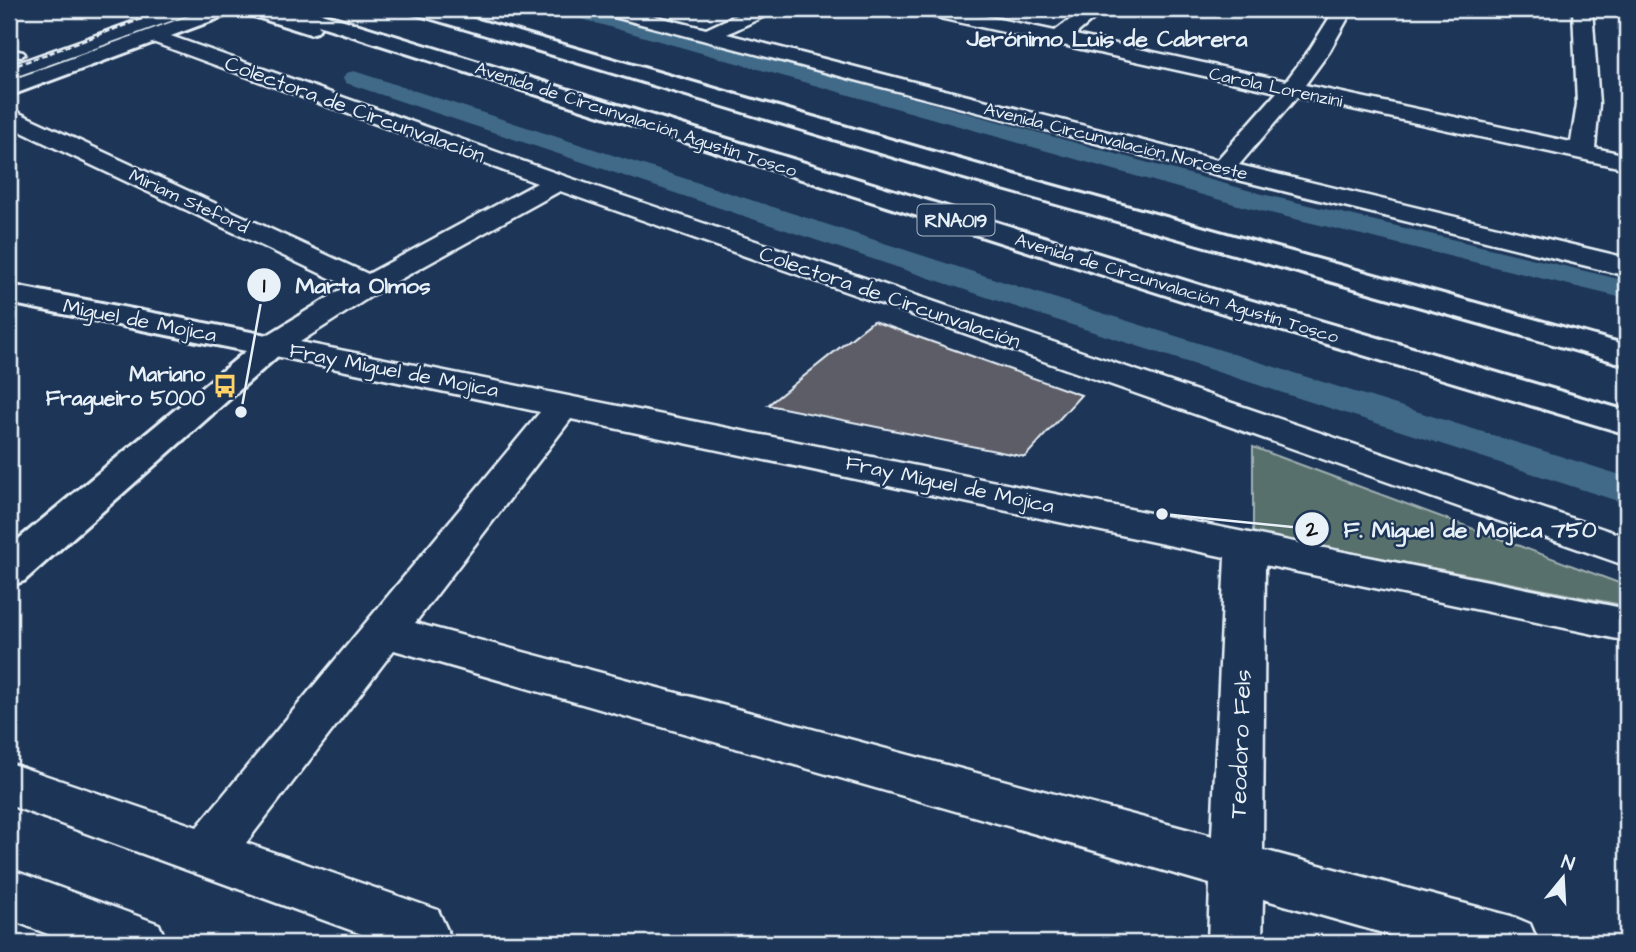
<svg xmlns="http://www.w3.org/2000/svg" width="1636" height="952" font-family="'Architects Daughter',sans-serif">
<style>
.green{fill:#58706c;stroke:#a0b0b2;stroke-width:2}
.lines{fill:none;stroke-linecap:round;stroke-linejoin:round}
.canal{fill:#416b88;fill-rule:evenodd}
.building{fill:#5d5d68;stroke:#e8f1f8;stroke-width:2}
.lane-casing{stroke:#e8f1f8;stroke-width:5}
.street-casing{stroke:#e8f1f8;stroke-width:5}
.secondary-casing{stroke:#e8f1f8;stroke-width:6}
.highway-casing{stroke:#e8f1f8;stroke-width:6}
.lane{fill:#1d3557;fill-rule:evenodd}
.street{fill:#1d3557;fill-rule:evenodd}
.secondary{fill:#1d3557;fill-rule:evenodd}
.highway{fill:#1d3557;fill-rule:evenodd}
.rail{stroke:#e8f1f8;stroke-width:2.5;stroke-dasharray:6 2.5;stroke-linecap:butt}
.labels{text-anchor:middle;stroke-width:5;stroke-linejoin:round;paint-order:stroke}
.far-street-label{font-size:18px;fill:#e8f1f8;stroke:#1d3557}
.shield{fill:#1d3557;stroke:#abb9c8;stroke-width:2}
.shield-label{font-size:19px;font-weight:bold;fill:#e8f1f8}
.street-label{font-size:21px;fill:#e8f1f8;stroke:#1d3557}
.poi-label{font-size:21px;font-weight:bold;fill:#e8f1f8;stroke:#1d3557;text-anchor:end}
.far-district-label{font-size:23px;font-weight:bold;fill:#e8f1f8;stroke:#1d3557}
.near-street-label{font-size:24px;fill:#e8f1f8;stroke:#1d3557}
.leader{fill:none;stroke:#e8f1f8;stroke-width:2.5}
.callout-dot{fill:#e8f1f8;stroke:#1d3557;stroke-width:2.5}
.mark-label{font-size:21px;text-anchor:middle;font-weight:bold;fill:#111}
.callout-label{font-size:23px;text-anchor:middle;font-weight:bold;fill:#e8f1f8;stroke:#1d3557;stroke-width:5;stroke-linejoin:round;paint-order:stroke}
</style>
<rect width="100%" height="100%" fill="#1d3557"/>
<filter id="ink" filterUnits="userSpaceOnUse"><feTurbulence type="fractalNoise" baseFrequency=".0143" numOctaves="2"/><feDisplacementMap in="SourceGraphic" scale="14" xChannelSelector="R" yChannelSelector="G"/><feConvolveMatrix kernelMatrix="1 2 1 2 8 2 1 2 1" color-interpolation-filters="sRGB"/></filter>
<g filter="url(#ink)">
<!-- green -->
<path class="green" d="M 1253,447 L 1627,586 L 1627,606 L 1253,533 Z"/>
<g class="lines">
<!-- canal -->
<path class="canal" d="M 557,9 L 588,9 L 1262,194 L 1627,281 L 1627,299 L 1245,207 L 560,13 Z
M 354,71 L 1038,293 L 1627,477 L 1627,504 L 1016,307 L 346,83 L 343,78 L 346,73 Z"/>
</g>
<!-- building -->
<path class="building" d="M 873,321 L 1081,395 L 1025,457 L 768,405 Z"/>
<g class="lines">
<!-- lane casing -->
<g class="lane-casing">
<path id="lane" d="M 9,49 L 23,52 L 25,54 L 20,57 L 9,55 Z"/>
</g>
<!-- street casing -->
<g class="street-casing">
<path id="street" d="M 169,9 L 196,9 L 193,13 L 9,79 L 9,66 Z
M 596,9 L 627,9 L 706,29 L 749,9 L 773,9 L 771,13 L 727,34 L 1217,160 L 1277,92 L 926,15 L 916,9 L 951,9 L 1055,31 L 1084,9 L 1105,9 L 1075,35 L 1286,81 L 1310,49 L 1335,9 L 1353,9 L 1329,52 L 1305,85 L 1571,142 L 1577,104 L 1573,9 L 1592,9 L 1599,104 L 1595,148 L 1627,155 L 1627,169 L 1297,97 L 1239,165 L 1627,258 L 1627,276 L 1214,174 L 599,13 Z
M 154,30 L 567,177 L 1627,537 L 1627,566 L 560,191 L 379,291 L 300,342 L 1627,609 L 1627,641 L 1265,565 L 1263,850 L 1511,916 L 1530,924 L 1538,943 L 1418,943 L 1263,899 L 1262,943 L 1208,943 L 1210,884 L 394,650 L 246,843 L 438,910 L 453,943 L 386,943 L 9,805 L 9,763 L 197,827 L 540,412 L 261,353 L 256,346 L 261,339 L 347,286 L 9,126 L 9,110 L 17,112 L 368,274 L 537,183 L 147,40 L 144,36 L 147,32 ZM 571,419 L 1225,557 L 1212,836 L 415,623 Z
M 9,869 L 159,924 L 167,943 L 71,943 L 9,919 Z"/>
</g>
<!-- secondary casing -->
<g class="secondary-casing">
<path id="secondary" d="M 208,9 L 236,9 L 233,13 L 9,96 L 9,81 Z
M 9,285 L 272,336 L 284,339 L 289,346 L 24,581 L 9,586 L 9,547 L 246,351 L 9,303 Z"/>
</g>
<!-- highway casing -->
<g class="highway-casing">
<path id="highway" d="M 241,9 L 271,9 L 280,12 L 278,9 L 308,9 L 1225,293 L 1627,411 L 1627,434 L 1203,307 L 318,25 L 320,28 L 317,32 L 310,34 L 244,13 Z
M 409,9 L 440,9 L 975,164 L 1627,345 L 1627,365 L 957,176 L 412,13 Z"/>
</g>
<!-- lane -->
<use href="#lane" class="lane"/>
<!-- street -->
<use href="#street" class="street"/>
<!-- secondary -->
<use href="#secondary" class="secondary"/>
<!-- highway -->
<use href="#highway" class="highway"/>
<!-- rail -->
<path class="rail" d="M 9,68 L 169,9"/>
</g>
</g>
<!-- icons -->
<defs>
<g id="bus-bare" transform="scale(1.89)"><path d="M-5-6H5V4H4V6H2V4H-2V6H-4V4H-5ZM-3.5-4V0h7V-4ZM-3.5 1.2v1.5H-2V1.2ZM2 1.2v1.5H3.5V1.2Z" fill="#ffd166" stroke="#1d3557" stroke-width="2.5" paint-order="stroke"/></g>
</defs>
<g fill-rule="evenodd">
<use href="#bus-bare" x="225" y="386"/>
</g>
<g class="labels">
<!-- far-street labels -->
<g class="far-street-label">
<text transform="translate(1276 87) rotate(12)" y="6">Carola Lorenzini</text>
<text transform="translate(636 119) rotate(18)" y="6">Avenida de Circunvalación Agustín Tosco</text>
<text transform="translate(1116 141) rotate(14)" y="6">Avenida Circunvalación Noroeste</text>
<text transform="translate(189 201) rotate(25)" y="6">Miriam Steford</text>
<text transform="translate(1177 288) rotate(17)" y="6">Avenida de Circunvalación Agustín Tosco</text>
</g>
<!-- shield labels -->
<rect class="shield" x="917.5" y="204.5" width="77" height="31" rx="5"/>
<g class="shield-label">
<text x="956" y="227">RNA019</text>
</g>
<!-- street labels -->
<g class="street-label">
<text transform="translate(355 109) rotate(20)" y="7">Colectora de Circunvalación</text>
<text transform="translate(890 297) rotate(19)" y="7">Colectora de Circunvalación</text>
<text transform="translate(140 320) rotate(11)" y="7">Miguel de Mojica</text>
<text transform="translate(394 370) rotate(11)" y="7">Fray Miguel de Mojica</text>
<text transform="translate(950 484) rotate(12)" y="7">Fray Miguel de Mojica</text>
</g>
<!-- poi labels -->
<g class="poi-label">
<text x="205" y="381">Mariano<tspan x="205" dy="24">Fragueiro 5000</tspan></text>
</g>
<!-- far-district labels -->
<g class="far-district-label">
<text x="1107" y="46">Jerónimo Luis de Cabrera</text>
</g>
<!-- near-street labels -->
<g class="near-street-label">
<text transform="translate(1240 744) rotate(-88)" y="8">Teodoro Fels</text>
</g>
</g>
<!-- callouts -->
<path class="leader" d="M241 412L264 285M1162 514L1312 529"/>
<g class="callout-dot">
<circle cx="241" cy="412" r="7"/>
<circle cx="1162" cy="514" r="7"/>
<circle cx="264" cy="285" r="18"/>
<circle cx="1312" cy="529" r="18"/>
</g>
<g class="mark-label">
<text x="264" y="292">1</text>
<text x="1312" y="536">2</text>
</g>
<g class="callout-label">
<text x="363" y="293">Marta Olmos</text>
<text x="1470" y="537">F. Miguel de Mojica 750</text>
</g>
<!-- margin -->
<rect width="1636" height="952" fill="none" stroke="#1d3557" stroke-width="35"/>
<rect x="18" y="18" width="1601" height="917" fill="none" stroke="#e8f1f8" stroke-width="2.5" filter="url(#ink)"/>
<!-- north arrow -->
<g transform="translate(1563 878) rotate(18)" stroke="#1d3557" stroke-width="5" paint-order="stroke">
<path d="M0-5L12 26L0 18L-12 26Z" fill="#e8f1f8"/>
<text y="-10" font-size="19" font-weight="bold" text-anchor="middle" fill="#e8f1f8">N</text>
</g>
</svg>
